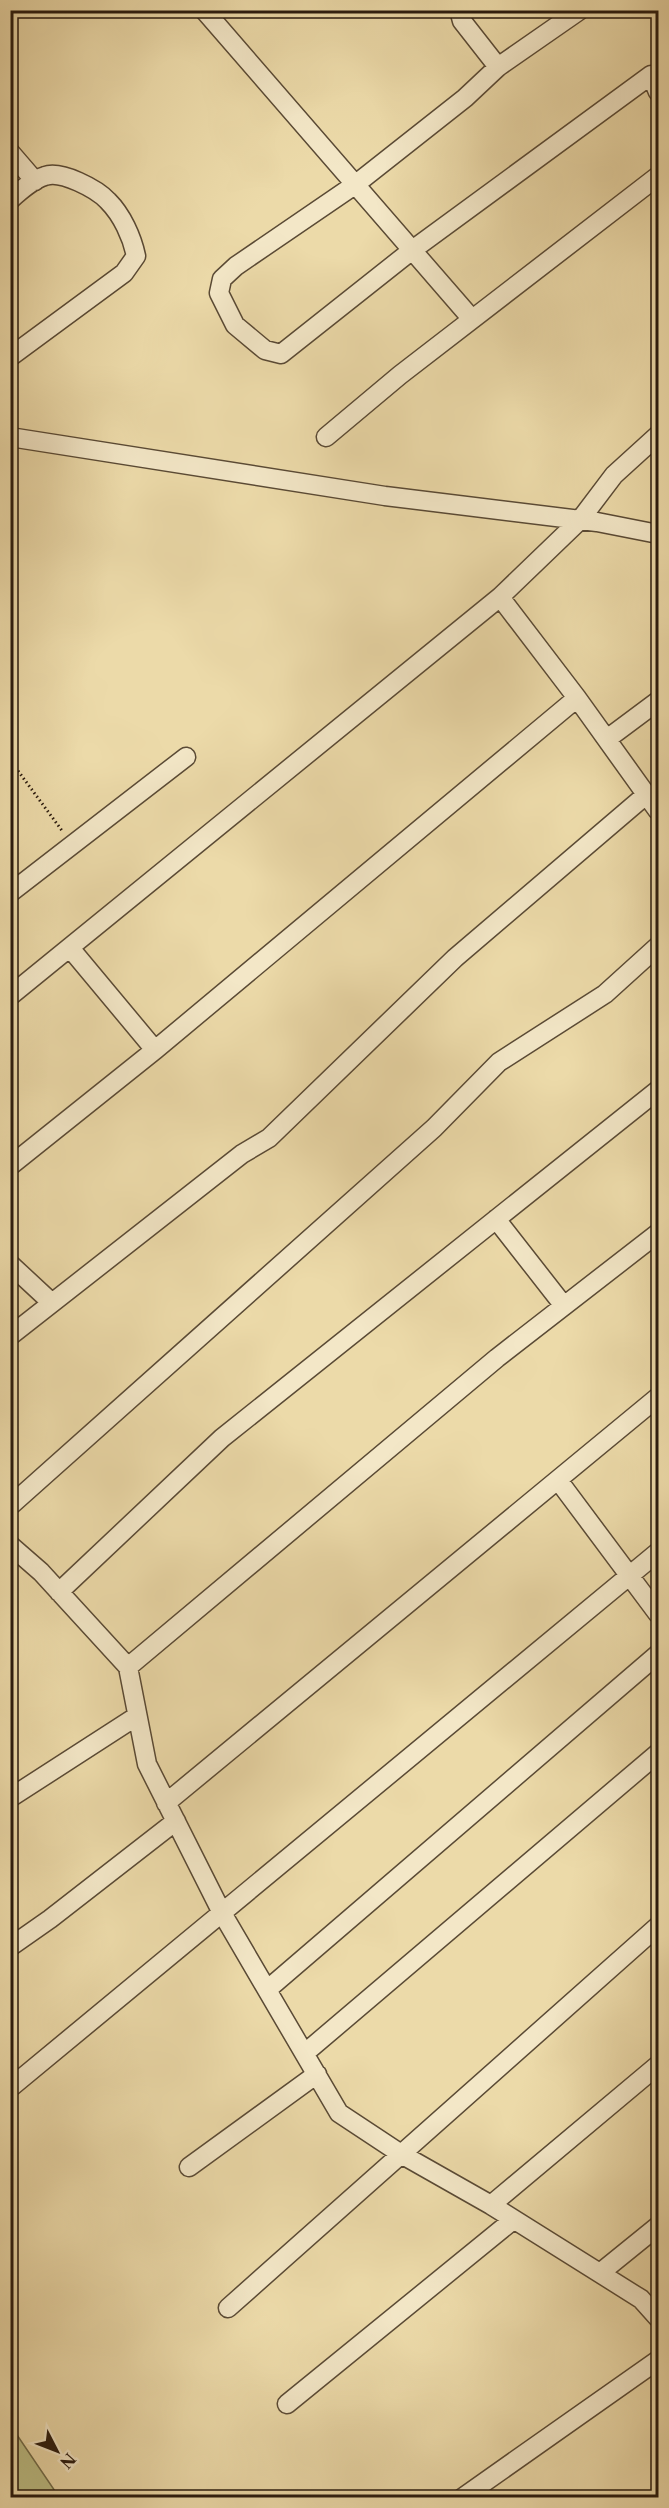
<svg xmlns="http://www.w3.org/2000/svg" width="669" height="2508" font-family="'Libre Caslon Text',serif">
<style>
.green{fill:#bcbe85;stroke:#726c4a;stroke-width:1.5}
.lines{fill:none;stroke-linecap:round;stroke-linejoin:round}
.street-casing{stroke:#5a4a35;stroke-width:21}
.path{stroke:#291a0e;stroke-width:3;stroke-dasharray:1.5 3;stroke-linecap:butt}
.street{stroke:#f3e7c7;stroke-width:18}
</style>
<rect width="100%" height="100%" fill="#ecdaa9"/>
<filter id="stains"><feTurbulence type="fractalNoise" baseFrequency=".00333" numOctaves="4"/><feColorMatrix values="0 0 0 0 .2 0 0 0 0 .09 0 0 0 0 .02 0 0 0 .5 -.17"/></filter>
<radialGradient id="worn" r=".72"><stop offset=".6" stop-color="#630" stop-opacity="0"/><stop offset="1" stop-color="#630" stop-opacity=".3"/></radialGradient>
<!-- green -->
<path class="green" d="M 10,2426 L 11,2426 L 59,2497 L 11,2497 Z"/>
<g class="lines">
<!-- street casing -->
<g class="street-casing">
<path id="street" d="M 204,10 L 471,318
M 459,10 L 462,21 L 498,67
M 580,10 L 498,67 L 465,98 L 356,184 L 236,266 L 222,279 L 219,293 L 235,325 L 265,350 L 281,354 L 411,251 L 651,75 L 658,92
M 10,152 L 35,181
M 10,200 C 20,191 32,180 45,176 C 61,170 97,189 108,201 C 122,215 132,237 136,256 L 124,273 L 10,357
M 10,437 L 385,496 L 597,522 L 658,534
M 326,437 L 400,375 L 658,176
M 500,597 L 577,698 L 658,811
M 607,739 L 658,701
M 10,893 L 186,757
M 70,948 L 155,1050
M 10,996 L 500,597 L 580,520 L 614,475 L 658,435
M 10,1166 L 155,1050 L 577,698
M 496,1219 L 564,1306
M 10,1264 L 52,1303
M 10,1336 L 242,1154 L 269,1138 L 455,958 L 647,794
M 558,1480 L 658,1614
M 10,1506 L 434,1128 L 499,1062 L 605,994 L 658,946
M 10,1545 L 41,1572 L 128,1667 L 147,1764 L 222,1913 L 339,2113 L 401,2154 L 491,2205 L 641,2299 L 658,2318
M 59,1592 L 222,1438 L 658,1090
M 128,1667 L 497,1358 L 658,1233
M 10,1798 L 137,1716
M 166,1803 L 658,1397
M 10,1947 L 50,1919 L 176,1821
M 268,1989 L 658,1654
M 305,2053 L 658,1753
M 10,2088 L 658,1552
M 189,2167 L 317,2074
M 491,2205 L 658,2065
M 600,2273 L 658,2226
M 228,2308 L 658,1926
M 287,2404 L 513,2220
M 462,2498 L 658,2360"/>
</g>
<!-- path -->
<path class="path" d="M 10,760 L 63,832"/>
<!-- street -->
<use href="#street" class="street"/>
</g>
<!-- margin -->
<rect width="669" height="2508" fill="none" stroke="#ecdaa9" stroke-width="36"/>
<rect x="12" y="12" width="645" height="2484" fill="none" stroke="#291a0e" stroke-width="3"/>
<rect x="18" y="18" width="633" height="2472" fill="none" stroke="#291a0e" stroke-width="1.5"/>
<!-- north arrow -->
<g transform="translate(57 2451) rotate(132)" stroke="#f3e7c7" stroke-width="4.5" paint-order="stroke">
<path d="M0-4.5L10 22L0 15L-10 22Z" fill="#291a0e"/>
<text y="-9" font-size="16" font-weight="bold" text-anchor="middle" fill="#291a0e">N</text>
</g>
<rect width="100%" height="100%" filter="url(#stains)"/>
<rect width="100%" height="100%" fill="url(#worn)"/>
</svg>
